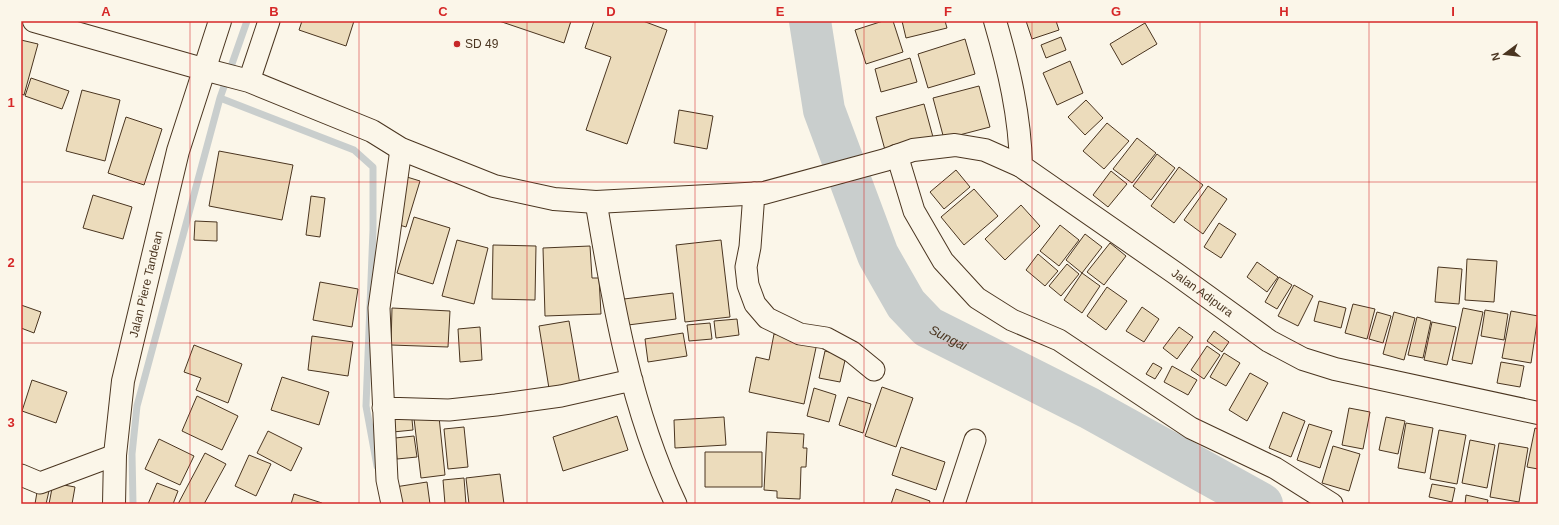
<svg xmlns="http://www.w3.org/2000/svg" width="1559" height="525" font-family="Helvetica,sans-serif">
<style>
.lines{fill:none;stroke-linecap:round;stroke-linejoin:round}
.stream{stroke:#c9cecd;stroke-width:7}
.river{stroke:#c9cecd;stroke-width:42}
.building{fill:#ecdcbc;stroke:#4a3520}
.minor-casing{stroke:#4a3520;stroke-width:23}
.tertiary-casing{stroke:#4a3520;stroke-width:24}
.trunk-casing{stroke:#4a3520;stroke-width:24}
.minor{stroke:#fbf6e9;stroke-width:21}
.tertiary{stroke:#fbf6e9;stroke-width:22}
.trunk{stroke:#fbf6e9;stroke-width:22}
.grid{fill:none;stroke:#d62828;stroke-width:1;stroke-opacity:0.55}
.poi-dot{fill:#c62828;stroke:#fbf6e9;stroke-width:1.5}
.labels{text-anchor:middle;stroke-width:3;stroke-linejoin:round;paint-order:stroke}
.poi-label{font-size:12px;fill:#4a3520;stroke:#fbf6e9;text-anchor:start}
.street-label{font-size:12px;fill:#4a3520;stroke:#fbf6e9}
.water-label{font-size:13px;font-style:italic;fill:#4a3520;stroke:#fbf6e9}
.neatline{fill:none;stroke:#d62828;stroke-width:1.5}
.grid-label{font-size:13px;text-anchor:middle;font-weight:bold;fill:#d62828}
</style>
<rect width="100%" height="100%" fill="#fbf6e9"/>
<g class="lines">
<!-- stream -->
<path class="stream" d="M 220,98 L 354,150 L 373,167 L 373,230 L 366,406 L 377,466
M 133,504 L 132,454 L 137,406 L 220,98 L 247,21"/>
<!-- river -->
<path class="river" id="s1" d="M 810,21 L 824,110 L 878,255 L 906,304 L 928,327 L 1089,408 L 1262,504"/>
</g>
<!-- building -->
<path class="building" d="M 302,21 L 354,21 L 346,46 L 299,30 Z
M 499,21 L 571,21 L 564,43 Z
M 594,21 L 643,21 L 667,30 L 627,144 L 586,130 L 611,57 L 585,48 Z
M 883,21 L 893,21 L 903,52 L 866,64 L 855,30 Z
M 902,21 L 945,21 L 947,28 L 906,38 Z
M 1026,21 L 1056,21 L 1059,30 L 1032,39 Z
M 1145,23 L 1157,44 L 1122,65 L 1110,44 Z
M 1061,37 L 1066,50 L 1046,58 L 1041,45 Z
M 965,39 L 975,74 L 928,88 L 918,54 Z
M 21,40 L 38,44 L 24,95 L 21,94 Z
M 910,58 L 917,82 L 881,92 L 875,69 Z
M 1070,61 L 1083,93 L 1057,105 L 1043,73 Z
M 31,78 L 69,91 L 62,109 L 25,96 Z
M 979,86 L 990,127 L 944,139 L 933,98 Z
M 82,90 L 120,100 L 105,161 L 66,151 Z
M 1086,100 L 1103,118 L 1085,135 L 1068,117 Z
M 924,104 L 933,137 L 885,150 L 876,117 Z
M 679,110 L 713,116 L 707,149 L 674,143 Z
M 126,117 L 162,129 L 144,185 L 108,173 Z
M 1107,123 L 1129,141 L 1104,169 L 1083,151 Z
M 1137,138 L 1156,153 L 1132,183 L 1113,169 Z
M 219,151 L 293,165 L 282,220 L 209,206 Z
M 1157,154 L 1175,168 L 1151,200 L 1133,186 Z
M 1179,167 L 1203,185 L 1174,223 L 1151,206 Z
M 956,170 L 970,187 L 944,209 L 930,192 Z
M 1111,171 L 1127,184 L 1108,207 L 1093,195 Z
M 407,177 L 420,181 L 406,227 L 393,223 Z
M 1208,186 L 1227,199 L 1203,234 L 1184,220 Z
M 974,189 L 998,216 L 964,245 L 941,217 Z
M 93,195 L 132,207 L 123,239 L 83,228 Z
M 311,196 L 325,198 L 320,237 L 306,235 Z
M 1021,205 L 1040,226 L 1005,260 L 985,239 Z
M 414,217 L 450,228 L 433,284 L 397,273 Z
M 195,221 L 217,222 L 217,241 L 194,240 Z
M 1219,223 L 1236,234 L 1221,258 L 1204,247 Z
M 1060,225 L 1079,240 L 1059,266 L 1040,251 Z
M 1085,234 L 1102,247 L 1082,273 L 1066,260 Z
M 457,240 L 488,248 L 474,304 L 442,296 Z
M 721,240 L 730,317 L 685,322 L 676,245 Z
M 1110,243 L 1126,256 L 1104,285 L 1087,272 Z
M 493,245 L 536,246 L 535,300 L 492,299 Z
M 590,246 L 592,278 L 599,278 L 601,314 L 545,316 L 543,248 Z
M 1038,254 L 1058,271 L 1045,286 L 1026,270 Z
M 1467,259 L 1497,261 L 1494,302 L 1465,300 Z
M 1257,262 L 1278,277 L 1267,292 L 1247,277 Z
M 1067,264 L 1079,274 L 1061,296 L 1049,286 Z
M 1438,267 L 1462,269 L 1459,304 L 1435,302 Z
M 1082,273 L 1100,286 L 1082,313 L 1064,300 Z
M 1279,277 L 1292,285 L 1277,309 L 1265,302 Z
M 320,282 L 358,289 L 352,327 L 313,320 Z
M 1294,285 L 1313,296 L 1298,326 L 1278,316 Z
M 1107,287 L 1127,301 L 1106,330 L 1087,316 Z
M 673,293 L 676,319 L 628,325 L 624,299 Z
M 1319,301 L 1346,308 L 1341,328 L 1314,321 Z
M 1353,304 L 1375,309 L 1367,339 L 1345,333 Z
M 21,305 L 41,312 L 34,333 L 21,328 Z
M 1142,307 L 1159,319 L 1144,342 L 1126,331 Z
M 392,308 L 450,311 L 448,347 L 391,345 Z
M 1463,308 L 1483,312 L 1472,364 L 1452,360 Z
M 1485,310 L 1508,314 L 1504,340 L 1481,336 Z
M 1511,311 L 1538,316 L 1531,363 L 1502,358 Z
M 1377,312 L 1391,316 L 1383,343 L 1369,339 Z
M 1394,312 L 1415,318 L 1404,360 L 1383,354 Z
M 1417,317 L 1431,321 L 1423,358 L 1408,355 Z
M 737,319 L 739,335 L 716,338 L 714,321 Z
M 569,321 L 582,396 L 551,401 L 539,326 Z
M 1432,322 L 1456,327 L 1447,365 L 1424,360 Z
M 710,323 L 712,339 L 689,341 L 687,325 Z
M 480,327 L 482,360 L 460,362 L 458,329 Z
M 1179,327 L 1193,337 L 1177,359 L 1163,348 Z
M 1214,331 L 1229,342 L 1222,352 L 1207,341 Z
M 683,333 L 687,356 L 648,362 L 645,339 Z
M 774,334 L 817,343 L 804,404 L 749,392 L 756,357 L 769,360 Z
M 312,336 L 353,342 L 348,376 L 308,370 Z
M 194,345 L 242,364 L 228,403 L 196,390 L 201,378 L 184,372 Z
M 1207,346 L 1220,355 L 1204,379 L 1191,370 Z
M 825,351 L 846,356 L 840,382 L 819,378 Z
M 1224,353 L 1240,363 L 1226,386 L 1210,377 Z
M 1501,362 L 1524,366 L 1520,387 L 1497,383 Z
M 1153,363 L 1162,368 L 1155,379 L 1146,374 Z
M 1172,366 L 1197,380 L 1188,395 L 1164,382 Z
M 1250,373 L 1268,383 L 1247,421 L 1229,410 Z
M 282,377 L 329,392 L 319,425 L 271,410 Z
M 32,380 L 67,392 L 56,423 L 22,411 Z
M 882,387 L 913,398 L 896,447 L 865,436 Z
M 814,388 L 836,395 L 829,422 L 807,416 Z
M 197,396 L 238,416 L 222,450 L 182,431 Z
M 848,397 L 871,404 L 863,433 L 839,425 Z
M 438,407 L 445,475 L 421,478 L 413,410 Z
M 1349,408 L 1370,412 L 1363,449 L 1342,445 Z
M 411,409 L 413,430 L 393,432 L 391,411 Z
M 1283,412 L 1305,421 L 1291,457 L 1269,448 Z
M 617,416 L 628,450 L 563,471 L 553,437 Z
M 724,417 L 726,445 L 675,448 L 674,420 Z
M 1386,417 L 1405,421 L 1398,454 L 1379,450 Z
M 1406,423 L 1433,428 L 1425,473 L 1398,468 Z
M 1309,424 L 1332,431 L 1320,468 L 1297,460 Z
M 464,427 L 468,467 L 448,469 L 444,429 Z
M 1535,428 L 1538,429 L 1538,469 L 1527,467 Z
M 1439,430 L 1466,435 L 1457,484 L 1430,479 Z
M 268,431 L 302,448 L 291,471 L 257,453 Z
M 767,432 L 804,434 L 803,448 L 807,448 L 806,467 L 801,467 L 800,499 L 777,498 L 777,491 L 764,490 Z
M 414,436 L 417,457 L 397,459 L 395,438 Z
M 159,439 L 194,456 L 180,485 L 145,469 Z
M 1470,440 L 1495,445 L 1487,488 L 1462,483 Z
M 1499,443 L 1528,448 L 1519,502 L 1490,497 Z
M 1333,446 L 1360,454 L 1349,491 L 1322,483 Z
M 901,447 L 945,462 L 936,490 L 892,475 Z
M 705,452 L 762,452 L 762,487 L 705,487 Z
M 205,453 L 226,464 L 204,504 L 178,504 Z
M 249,455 L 271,464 L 256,496 L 235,486 Z
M 500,474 L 504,504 L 469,504 L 466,478 Z
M 464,478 L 466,504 L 445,504 L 443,480 Z
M 39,480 L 51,482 L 46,504 L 35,504 Z
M 427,482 L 430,504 L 397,504 L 395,487 Z
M 53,483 L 75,487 L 72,504 L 49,504 Z
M 157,483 L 178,491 L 173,504 L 148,504 Z
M 1432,484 L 1455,488 L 1452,502 L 1429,497 Z
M 896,489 L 930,501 L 929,504 L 891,504 Z
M 294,494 L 322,503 L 322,504 L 291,504 Z
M 1466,495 L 1488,500 L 1487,504 L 1465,504 Z"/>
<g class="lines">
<!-- minor casing -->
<g class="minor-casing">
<path id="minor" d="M 249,81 L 269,21
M 897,155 L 914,211 L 943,261 L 977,298 L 1012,320 L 1059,340 L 1191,428 L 1275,468 L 1332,504
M 754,193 L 750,247 L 746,267 L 748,285 L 755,304 L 767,318 L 800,334 L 826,338 L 852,352 L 874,370
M 596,202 C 613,304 631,409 676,504
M 383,408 L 449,410 L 496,405 L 561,396 L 632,380
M 21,475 L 40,483 L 115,455
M 392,504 L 387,480 L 379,308 L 401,149
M 954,504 L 975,440"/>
</g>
<!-- tertiary casing -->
<g class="tertiary-casing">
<g id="tertiary">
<path d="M 34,21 L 203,69 L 249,81 L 372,131 L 401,149 L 494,186 L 554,199 L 596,202 L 764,193 L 885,160 L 913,150 L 955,145 L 985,150 L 1021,166"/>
<path id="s2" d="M 114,504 L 115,455 L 123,381 L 178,151 L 220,21"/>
</g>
</g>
<!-- trunk casing -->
<g class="trunk-casing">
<g id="trunk">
<path id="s3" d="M 995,21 C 1009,69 1020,116 1021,166 L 1175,273 L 1269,341 L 1303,359 L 1335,369 L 1538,413"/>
</g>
</g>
<!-- minor -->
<use href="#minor" class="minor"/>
<!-- tertiary -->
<use href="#tertiary" class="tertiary"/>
<!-- trunk -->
<use href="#trunk" class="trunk"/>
</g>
<!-- grid -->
<path class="grid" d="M 190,21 L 190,504M 359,21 L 359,504M 527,21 L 527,504M 695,21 L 695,504M 864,21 L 864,504M 1032,21 L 1032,504M 1200,21 L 1200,504M 1369,21 L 1369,504M 21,182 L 1538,182M 21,343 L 1538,343"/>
<!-- markers -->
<circle class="poi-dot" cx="457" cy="44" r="4"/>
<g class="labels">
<!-- poi labels -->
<g class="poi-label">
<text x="465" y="48">SD 49</text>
</g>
<!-- street labels -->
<g class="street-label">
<text dy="4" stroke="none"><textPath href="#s2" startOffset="223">Jalan Piere Tandean</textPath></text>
<text dy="4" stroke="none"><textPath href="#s3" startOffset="369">Jalan Adipura</textPath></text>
</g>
<!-- water labels -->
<g class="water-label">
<text dy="5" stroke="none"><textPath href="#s1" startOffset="356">Sungai</textPath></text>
</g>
</g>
<!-- border -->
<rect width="1559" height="525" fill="none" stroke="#fbf6e9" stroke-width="44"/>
<!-- north arrow -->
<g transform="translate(1505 54) rotate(255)" stroke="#fbf6e9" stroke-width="3" paint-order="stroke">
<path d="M0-3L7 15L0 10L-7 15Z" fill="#4a3520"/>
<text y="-6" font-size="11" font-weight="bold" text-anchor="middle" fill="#4a3520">N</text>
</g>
<rect x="22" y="22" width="1515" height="481" class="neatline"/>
<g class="grid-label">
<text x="106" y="16">A</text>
<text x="274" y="16">B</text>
<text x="443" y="16">C</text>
<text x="611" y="16">D</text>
<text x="780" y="16">E</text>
<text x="948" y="16">F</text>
<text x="1116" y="16">G</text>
<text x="1284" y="16">H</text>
<text x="1453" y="16">I</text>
<text x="11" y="107">1</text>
<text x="11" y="267">2</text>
<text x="11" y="427">3</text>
</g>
</svg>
